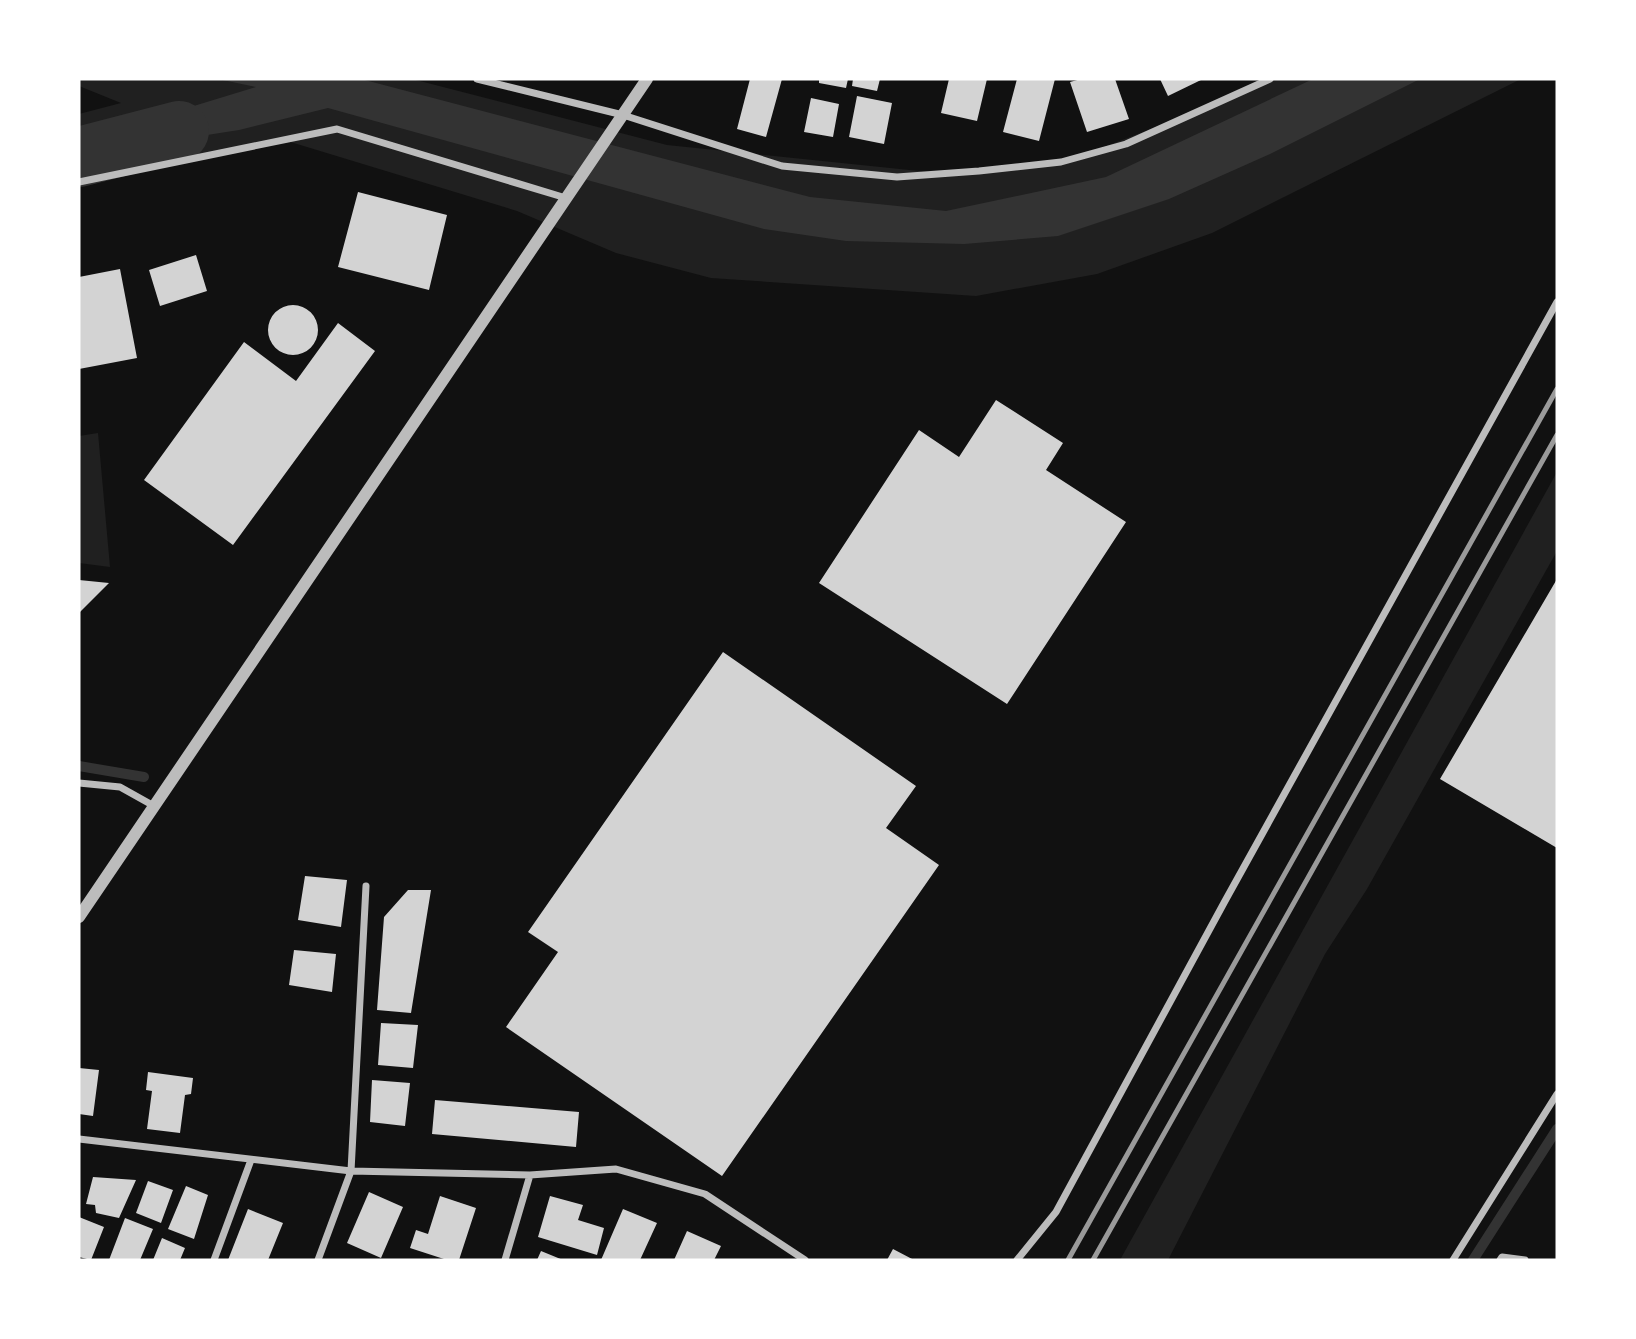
<svg xmlns="http://www.w3.org/2000/svg" width="1636" height="1339" font-family="Jost,sans-serif">
<style>
.green{fill:#202020}
.water{fill:#333}
.lines{fill:none;stroke-linecap:round;stroke-linejoin:round}
.stream{stroke:#333;stroke-width:10}
.river{stroke:#333;stroke-width:60}
.building{fill:#d3d3d3}
.minor{stroke:#bcbcbc;stroke-width:7}
.tertiary{stroke:#bcbcbc;stroke-width:12}
.rail{stroke:#9a9a9a;stroke-width:5}
</style>
<rect width="100%" height="100%" fill="#111"/>
<!-- green -->
<path class="green" d="M 79,79 L 412,79 L 667,145 L 948,174 L 1078,157 L 1208,107 L 1265,79 L 1521,79 L 1212,233 L 1097,274 L 976,296 L 711,278 L 616,253 L 517,211 L 284,140 L 79,182 L 79,114 L 121,103 L 79,86 Z
M 98,433 L 110,567 L 79,563 L 79,436 Z
M 1557,472 L 1557,551 L 1367,889 L 1325,954 L 1168,1260 L 1120,1260 Z"/>
<!-- water -->
<path class="water" d="M 218,79 L 361,79 L 810,197 L 946,211 L 1106,177 L 1313,79 L 1420,79 L 1270,154 L 1169,199 L 1058,236 L 964,244 L 846,241 L 764,229 L 328,108 L 239,130 L 79,155 L 79,141 L 256,87 Z"/>
<g class="lines">
<!-- stream -->
<path class="stream" d="M 79,766 L 144,777
M 1473,1260 L 1557,1129"/>
<!-- river -->
<path class="river" d="M 79,157 L 179,131"/>
</g>
<!-- building -->
<path class="building" d="M 750,79 L 782,79 L 766,137 L 737,129 Z
M 819,79 L 848,79 L 846,88 L 819,83 Z
M 853,79 L 880,79 L 877,91 L 852,86 Z
M 949,79 L 987,79 L 977,121 L 941,113 Z
M 1017,79 L 1055,79 L 1039,141 L 1003,132 Z
M 1081,79 L 1115,79 L 1129,119 L 1087,132 L 1070,82 Z
M 1160,79 L 1203,79 L 1168,96 Z
M 857,96 L 892,103 L 884,144 L 849,137 Z
M 811,98 L 839,104 L 833,137 L 804,132 Z
M 358,192 L 447,215 L 429,290 L 338,267 Z
M 196,255 L 207,291 L 160,306 L 149,270 Z
M 120,269 L 137,358 L 79,369 L 79,277 Z
M268 330a25 25 0 1 1 50 0a25 25 0 1 1-50 0Z
M 338,323 L 375,351 L 233,545 L 144,480 L 244,342 L 296,381 Z
M 996,400 L 1063,443 L 1046,470 L 1126,522 L 1007,704 L 819,583 L 919,430 L 959,457 Z
M 1557,579 L 1557,848 L 1440,779 Z
M 79,580 L 109,583 L 79,613 Z
M 723,652 L 916,786 L 886,828 L 939,865 L 722,1176 L 506,1027 L 558,952 L 528,932 Z
M 305,876 L 347,880 L 341,927 L 298,920 Z
M 408,890 L 431,890 L 411,1013 L 377,1010 L 384,917 Z
M 294,950 L 336,954 L 332,992 L 289,985 Z
M 381,1023 L 418,1025 L 413,1068 L 378,1065 Z
M 79,1068 L 99,1070 L 93,1116 L 79,1114 Z
M 148,1072 L 193,1078 L 191,1094 L 185,1095 L 180,1133 L 147,1129 L 152,1091 L 146,1090 Z
M 372,1080 L 410,1083 L 405,1126 L 370,1122 Z
M 435,1100 L 579,1112 L 576,1147 L 432,1134 Z
M 93,1177 L 136,1180 L 119,1218 L 96,1213 L 95,1205 L 86,1204 Z
M 148,1181 L 173,1190 L 161,1223 L 136,1213 Z
M 186,1186 L 208,1195 L 194,1239 L 168,1229 Z
M 369,1192 L 403,1207 L 381,1258 L 347,1243 Z
M 440,1196 L 476,1208 L 459,1260 L 447,1260 L 410,1248 L 416,1230 L 428,1234 Z
M 550,1196 L 583,1205 L 578,1220 L 604,1228 L 597,1255 L 538,1237 Z
M 248,1209 L 283,1223 L 268,1260 L 228,1260 Z
M 623,1209 L 657,1223 L 640,1260 L 601,1260 Z
M 79,1217 L 104,1227 L 91,1260 L 79,1257 Z
M 125,1218 L 153,1229 L 140,1260 L 109,1260 Z
M 687,1231 L 721,1246 L 714,1260 L 674,1260 Z
M 162,1238 L 185,1248 L 180,1260 L 153,1260 Z
M 893,1249 L 914,1260 L 887,1260 Z
M 541,1251 L 563,1260 L 537,1260 Z"/>
<g class="lines">
<!-- minor -->
<path class="minor" d="M 477,79 L 623,115 L 782,166 L 897,177 L 979,171 L 1061,162 L 1126,144 L 1270,79
M 79,182 L 337,129 L 566,198
M 79,783 L 120,787 L 154,806
M 79,1139 L 351,1171 L 530,1175 L 616,1169 L 705,1194 L 805,1260
M 214,1260 L 251,1160
M 318,1260 L 351,1171 L 366,886
M 505,1260 L 530,1175
M 1017,1260 L 1056,1212 L 1225,901 L 1557,302
M 1453,1260 L 1557,1094
M 1500,1260 L 1502,1257 L 1525,1260"/>
<!-- tertiary -->
<path class="tertiary" d="M 79,917 L 647,79"/>
<!-- rail -->
<path class="rail" d="M 1068,1260 L 1557,389
M 1093,1260 L 1557,435"/>
</g>
<!-- border -->
<rect width="1636" height="1339" fill="none" stroke="#ffffff" stroke-width="161"/>
</svg>
